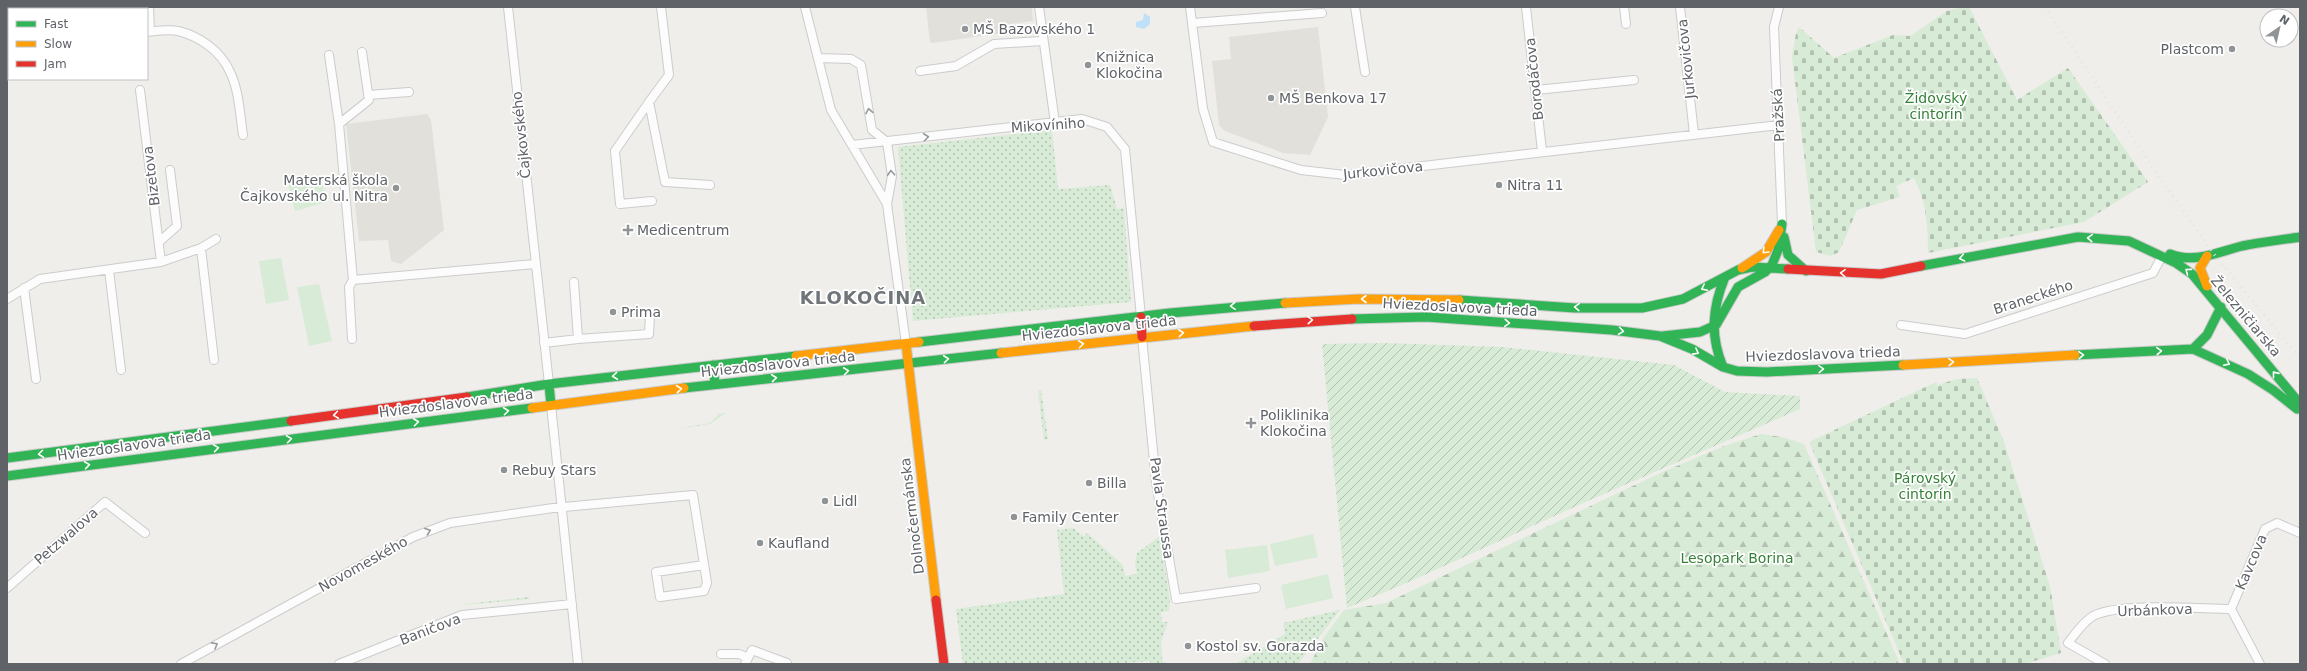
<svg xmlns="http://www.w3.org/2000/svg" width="2307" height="671" font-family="'DejaVu Sans',sans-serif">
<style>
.education{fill:#e2e0da}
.grass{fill:url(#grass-dots)}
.forest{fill:url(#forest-firs)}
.cemetery{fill:url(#cemetery-stones)}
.park{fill:#d8ebd6}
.garden{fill:url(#garden-furrows)}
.water{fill:#bfe0f9}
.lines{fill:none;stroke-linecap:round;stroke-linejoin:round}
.street-casing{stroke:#cbcccc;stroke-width:10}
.fast-casing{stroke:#cacacb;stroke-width:11}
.slow-casing{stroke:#cacacb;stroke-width:11}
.jam-casing{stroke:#cacacb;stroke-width:11}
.street{stroke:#fdfcfc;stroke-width:8}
.fast{stroke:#30b455;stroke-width:9}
.slow{stroke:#ff9f0a;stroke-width:9}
.jam{stroke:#e5322d;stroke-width:9}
.rail{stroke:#e4e4e4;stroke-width:3;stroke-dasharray:1 5;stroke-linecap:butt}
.oneway{stroke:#96999c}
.oneway2{stroke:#fff}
.poi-dot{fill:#919496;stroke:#fff;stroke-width:1.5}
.labels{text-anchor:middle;stroke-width:3.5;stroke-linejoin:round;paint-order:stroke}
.poi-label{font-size:14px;fill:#5f6368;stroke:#fff;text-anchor:start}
.street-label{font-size:14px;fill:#5f6368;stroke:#fff}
.park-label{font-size:14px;fill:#348238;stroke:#fff}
.district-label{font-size:18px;font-weight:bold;letter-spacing:1px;fill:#70757a;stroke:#fff}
</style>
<defs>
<pattern id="grass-dots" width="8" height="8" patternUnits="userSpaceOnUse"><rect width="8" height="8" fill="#d8ebd6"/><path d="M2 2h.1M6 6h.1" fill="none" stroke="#b2c2b1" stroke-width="1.8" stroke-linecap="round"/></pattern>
<pattern id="forest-firs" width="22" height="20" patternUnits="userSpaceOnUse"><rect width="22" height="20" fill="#d8ebd6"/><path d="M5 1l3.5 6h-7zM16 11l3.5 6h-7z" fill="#b2c2b1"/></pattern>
<pattern id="cemetery-stones" width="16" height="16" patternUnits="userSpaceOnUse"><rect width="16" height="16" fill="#d8ebd6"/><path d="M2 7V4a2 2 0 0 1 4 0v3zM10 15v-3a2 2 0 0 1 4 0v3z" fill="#b2c2b1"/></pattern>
<pattern id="garden-furrows" width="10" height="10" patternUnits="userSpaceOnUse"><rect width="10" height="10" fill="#d8ebd6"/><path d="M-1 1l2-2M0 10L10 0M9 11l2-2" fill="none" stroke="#b2c2b1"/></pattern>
</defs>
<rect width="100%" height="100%" fill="#efeeea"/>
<!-- education -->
<path class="education" d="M 926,7 L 1032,7 L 1033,21 L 1001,25 L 1002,33 L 933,43 L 930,42 Z
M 1318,27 L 1328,117 L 1310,155 L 1283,153 L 1225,131 L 1219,125 L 1212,61 L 1231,59 L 1229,37 Z
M 427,114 L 431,120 L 444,230 L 401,264 L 391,261 L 388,240 L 359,241 L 346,124 Z"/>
<!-- grass -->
<path class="grass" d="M 1052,130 L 1058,189 L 1110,185 L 1117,209 L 1124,208 L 1131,302 L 913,321 L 898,147 Z
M 1041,390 L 1048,439 L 1044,440 L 1038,391 Z
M 726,413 L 710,424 L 675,429 L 710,423 L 719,414 Z
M 1073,528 L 1084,537 L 1087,533 L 1123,565 L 1125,576 L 1137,574 L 1135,563 L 1137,553 L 1160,536 L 1170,601 L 1169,611 L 1161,612 L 1162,622 L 1168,622 L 1161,641 L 1162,660 L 1167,664 L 1151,664 L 1150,661 L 1110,664 L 963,664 L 956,609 L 1064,594 L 1057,530 Z
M 529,597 L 529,599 L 464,605 L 465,604 Z
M 1340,610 L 1298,664 L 1236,664 L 1285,634 L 1283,623 Z"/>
<!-- forest -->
<path class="forest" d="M 1761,434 L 1782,437 L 1804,444 L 1900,664 L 1310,664 L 1324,637 L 1344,610 L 1386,603 L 1658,474 L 1724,446 Z"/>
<!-- cemetery -->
<path class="cemetery" d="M 1963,7 L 1969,7 L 2017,100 L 2068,68 L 2148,182 L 2084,222 L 1928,253 C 1928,222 1926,202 1914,178 L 1896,186 L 1900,197 L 1857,210 L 1839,252 L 1831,256 L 1816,252 L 1792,57 L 1796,33 L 1799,27 L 1834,58 L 1893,35 L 1910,36 L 1947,11 Z
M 1977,378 L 2004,442 L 2050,586 L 2061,653 L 2025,664 L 1904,664 L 1809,442 L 1936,382 L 1937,385 L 1957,379 Z"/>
<!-- park -->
<path class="park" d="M 320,175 L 327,202 L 295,211 L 288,184 Z
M 281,258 L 289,300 L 266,304 L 259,261 Z
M 319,284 L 332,341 L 309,346 L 297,287 Z
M 1313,534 L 1318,557 L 1275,566 L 1270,544 Z
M 1267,545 L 1270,571 L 1228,578 L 1225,550 Z
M 1328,574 L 1333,598 L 1286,609 L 1281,585 Z"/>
<!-- garden -->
<path class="garden" d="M 1384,343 L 1503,347 L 1674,365 L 1725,392 L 1800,396 L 1800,409 L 1590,500 L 1411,581 L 1347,608 L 1322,344 Z"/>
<!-- water -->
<path class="water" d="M 1144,13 L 1150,17 L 1150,24 L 1144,29 L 1136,27 L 1136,22 L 1143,20 Z"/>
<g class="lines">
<!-- street casing -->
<g class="street-casing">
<path id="street" d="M 76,7 L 76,9
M 149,7 L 150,31
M 508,7 L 549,384
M 661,7 L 669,75 L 649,102 L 665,182 L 710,185
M 805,7 L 831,110 L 887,204
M 1039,7 L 1055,123
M 1190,7 L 1203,109 L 1213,142 L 1301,170 L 1345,175 L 1779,125
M 1355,7 L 1365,72
M 1526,7 L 1542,151
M 1624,7 L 1626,24
M 1680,7 L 1694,134
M 1779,7 L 1774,27 L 1782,224
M 1193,23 L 1322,13
M 147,32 C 156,31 169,29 178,31 C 199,36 221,51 230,72 C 239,90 240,115 243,135
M 329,55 L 339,124 L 353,280 L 535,264
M 819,58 L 851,59 L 861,65 L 872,130 L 887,142 L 892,176 L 887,204 L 906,344
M 7,61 L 9,61
M 920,71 L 956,66 L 994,44 L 1042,41
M 140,90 L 161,262
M 1536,90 L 1634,80
M 368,95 L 409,92
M 649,102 L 615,151 L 620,204 L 652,201
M 339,124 L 369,100 L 362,52
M 852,145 L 1082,119 L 1107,127 L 1125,149 L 1141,317
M 159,242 L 177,226 L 170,170
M 201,248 L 214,360
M 109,270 L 121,370
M 574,282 L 578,339
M 24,288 L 36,379
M 7,299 L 40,279 L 161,262 L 201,248 L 216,239
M 1901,325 L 1965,334 L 2153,273 L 2162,256
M 1142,337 L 1156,482 L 1176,599 L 1256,588
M 352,339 L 349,287 L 353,280
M 544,343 L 578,339 L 649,334 L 650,315
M 551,405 L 578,664
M 7,588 L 105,502 L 145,533
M 2231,609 L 2265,529 L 2277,523 L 2300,533
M 2231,609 L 2260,664
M 721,654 L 739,654 L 748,658
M 181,664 L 413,537 L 450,523 L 553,508 L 693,495 L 707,583 L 704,591 L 660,597 L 656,572 L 704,565
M 339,664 L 462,615 L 572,604
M 745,664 L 752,650 L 787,663
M 2105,664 L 2068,643 C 2075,634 2083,622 2093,616 C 2121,602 2198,609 2231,609"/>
</g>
<!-- fast casing -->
<g class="fast-casing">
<path id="fast" d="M 1784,237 L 1788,255 L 1806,271
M 2170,254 C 2194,264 2218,252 2242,246 C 2261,242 2281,240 2300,237
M 1921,266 L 2078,237 L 2129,241 L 2176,263 L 2192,274 L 2300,404
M 1459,300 L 1575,308 L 1642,308 L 1683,299 L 1738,270 L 1752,267 L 1788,269
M 1352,319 L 1426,317 L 1612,330 L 1660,336 L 1692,349 L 1723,367 L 1737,371 L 1767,372 L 1903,365
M 1663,336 L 1700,332 L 1716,325 L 1738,287 L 1765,272 L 1772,265 L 1778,250 L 1782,224
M 919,342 L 1170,313 L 1285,303
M 2193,349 L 2207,335 L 2221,307
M 2075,355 L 2193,349 L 2248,374 L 2273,390 L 2297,409
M 713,365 L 715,384
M 1723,367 C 1710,336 1712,308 1725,277
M 549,384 L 551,405
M 684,388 L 1001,353
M 467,397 L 549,384 L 796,356
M 7,458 L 291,421
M 7,476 L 532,408"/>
</g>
<!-- slow casing -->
<g class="slow-casing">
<path id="slow" d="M 2207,256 L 2200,268 L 2207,286
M 1742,268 L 1766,252 L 1779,230
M 1285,303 L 1358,299 L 1459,300
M 906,344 L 936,600
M 1001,353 L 1254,326
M 796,356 L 919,342
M 1903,365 L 2075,355
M 532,408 L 684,388"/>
</g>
<!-- jam casing -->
<g class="jam-casing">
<path id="jam" d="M 1788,269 L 1881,274 L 1921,266
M 1141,317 L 1142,337
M 1254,326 L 1352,319
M 291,421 L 467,397
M 936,600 L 944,664"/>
</g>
<!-- street -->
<use href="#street" class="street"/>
<!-- fast -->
<use href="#fast" class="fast"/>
<!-- slow -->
<use href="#slow" class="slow"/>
<!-- jam -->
<use href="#jam" class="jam"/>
<!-- rail -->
<path class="rail" d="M 2045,7 L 2152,167 L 2213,253 L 2300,358"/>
</g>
<!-- one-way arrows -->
<defs><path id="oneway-chevron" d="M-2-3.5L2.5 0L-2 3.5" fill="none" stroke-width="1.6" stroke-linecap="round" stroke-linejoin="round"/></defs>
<g class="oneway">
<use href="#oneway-chevron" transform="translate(869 111) rotate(-100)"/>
<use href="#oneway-chevron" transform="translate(926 137) rotate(-7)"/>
<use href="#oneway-chevron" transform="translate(891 173) rotate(-93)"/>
<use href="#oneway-chevron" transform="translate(428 531) rotate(-20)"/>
<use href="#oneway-chevron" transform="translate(215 645) rotate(-29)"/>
</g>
<g class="oneway2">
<use href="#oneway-chevron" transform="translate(2090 238) rotate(-176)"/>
<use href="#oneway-chevron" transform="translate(1765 251) rotate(135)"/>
<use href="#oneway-chevron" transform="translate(1962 258) rotate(169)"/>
<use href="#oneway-chevron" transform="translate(2188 271) rotate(-144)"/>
<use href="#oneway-chevron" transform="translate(1843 273) rotate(-178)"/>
<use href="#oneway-chevron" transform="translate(1704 288) rotate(153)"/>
<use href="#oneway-chevron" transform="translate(1364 299) rotate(-180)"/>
<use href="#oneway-chevron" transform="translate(1233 306) rotate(176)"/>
<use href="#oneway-chevron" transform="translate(1577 307) rotate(-178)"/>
<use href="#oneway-chevron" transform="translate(1310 320) rotate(-4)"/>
<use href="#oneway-chevron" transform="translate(1507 323) rotate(4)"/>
<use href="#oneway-chevron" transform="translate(1621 331) rotate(8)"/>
<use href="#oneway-chevron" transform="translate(1181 333) rotate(-6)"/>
<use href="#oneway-chevron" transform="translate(1081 344) rotate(-7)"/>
<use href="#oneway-chevron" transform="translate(2159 351) rotate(-3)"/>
<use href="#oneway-chevron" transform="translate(1696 352) rotate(28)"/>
<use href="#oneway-chevron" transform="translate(2081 355) rotate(-3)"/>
<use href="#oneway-chevron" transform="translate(946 359) rotate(-6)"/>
<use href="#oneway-chevron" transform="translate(1951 362) rotate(-3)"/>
<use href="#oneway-chevron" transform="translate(2227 363) rotate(27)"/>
<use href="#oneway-chevron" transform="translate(1821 369) rotate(-3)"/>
<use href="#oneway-chevron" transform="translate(846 371) rotate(-7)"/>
<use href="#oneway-chevron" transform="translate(2275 374) rotate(-129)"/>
<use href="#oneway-chevron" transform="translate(615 376) rotate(174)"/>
<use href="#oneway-chevron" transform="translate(774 378) rotate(-6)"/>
<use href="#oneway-chevron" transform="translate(679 389) rotate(-6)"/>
<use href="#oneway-chevron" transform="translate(506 411) rotate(-7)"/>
<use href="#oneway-chevron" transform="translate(336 415) rotate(172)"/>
<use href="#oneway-chevron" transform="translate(416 422) rotate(-7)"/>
<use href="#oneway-chevron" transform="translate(289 439) rotate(-8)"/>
<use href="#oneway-chevron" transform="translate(216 448) rotate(-8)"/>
<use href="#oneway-chevron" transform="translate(41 454) rotate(173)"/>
<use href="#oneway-chevron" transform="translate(87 465) rotate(-8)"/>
</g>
<!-- markers -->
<g class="poi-dot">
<circle cx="965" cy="29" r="4"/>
<circle cx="2232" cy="49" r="4"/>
<circle cx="1088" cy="65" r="4"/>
<circle cx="1271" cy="98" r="4"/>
<circle cx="1499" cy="185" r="4"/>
<circle cx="396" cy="188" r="4"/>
<path d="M626 224h4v4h4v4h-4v4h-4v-4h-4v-4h4z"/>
<circle cx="613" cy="312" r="4"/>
<path d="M1249 417h4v4h4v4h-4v4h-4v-4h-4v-4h4z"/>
<circle cx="504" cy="470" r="4"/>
<circle cx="1089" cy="483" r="4"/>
<circle cx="825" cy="501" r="4"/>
<circle cx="1014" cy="517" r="4"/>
<circle cx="760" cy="543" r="4"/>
<circle cx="1188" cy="646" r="4"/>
</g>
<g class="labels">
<!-- poi labels -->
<g class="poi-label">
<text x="973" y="34">MŠ Bazovského 1</text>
<text x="2224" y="54" text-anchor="end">Plastcom</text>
<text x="1096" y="62">Knižnica<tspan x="1096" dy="16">Klokočina</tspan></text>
<text x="1279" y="103">MŠ Benkova 17</text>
<text x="388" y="185" text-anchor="end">Materská škola<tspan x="388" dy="16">Čajkovského ul. Nitra</tspan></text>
<text x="1507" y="190">Nitra 11</text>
<text x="637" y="235">Medicentrum</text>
<text x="621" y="317">Prima</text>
<text x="1260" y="420">Poliklinika<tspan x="1260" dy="16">Klokočina</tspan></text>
<text x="512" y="475">Rebuy Stars</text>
<text x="1097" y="488">Billa</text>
<text x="833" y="506">Lidl</text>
<text x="1022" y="522">Family Center</text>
<text x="768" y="548">Kaufland</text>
<text x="1196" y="651">Kostol sv. Gorazda</text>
</g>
<!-- street labels -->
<g class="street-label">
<text transform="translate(1686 59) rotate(-96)" y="5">Jurkovičova</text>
<text transform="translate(1534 79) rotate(-96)" y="5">Borodáčova</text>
<text transform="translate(1778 115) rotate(-93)" y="5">Pražská</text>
<text transform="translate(1048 125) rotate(-4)" y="5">Mikovíniho</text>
<text transform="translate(521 135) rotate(-96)" y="5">Čajkovského</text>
<text transform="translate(1383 170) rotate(-6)" y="5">Jurkovičova</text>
<text transform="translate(151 176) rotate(-97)" y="5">Bizetova</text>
<text transform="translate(2033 297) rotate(-18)" y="5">Braneckého</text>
<text transform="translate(1460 307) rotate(3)" y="5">Hviezdoslavova trieda</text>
<text transform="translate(2246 316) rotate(50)" y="5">Železničiarska</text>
<text transform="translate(1099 328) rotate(-6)" y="5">Hviezdoslavova trieda</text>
<text transform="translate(1823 354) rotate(-2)" y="5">Hviezdoslavova trieda</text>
<text transform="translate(778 364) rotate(-6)" y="5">Hviezdoslavova trieda</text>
<text transform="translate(456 403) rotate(-7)" y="5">Hviezdoslavova trieda</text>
<text transform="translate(134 445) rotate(-8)" y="5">Hviezdoslavova trieda</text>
<text transform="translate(1162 508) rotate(82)" y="5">Pavla Straussa</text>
<text transform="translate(912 516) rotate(-97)" y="5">Dolnočermánska</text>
<text transform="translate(66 536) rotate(-41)" y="5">Petzwalova</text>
<text transform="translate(2251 562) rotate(-67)" y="5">Kavcova</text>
<text transform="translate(363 564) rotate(-29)" y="5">Novomeského</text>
<text transform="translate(2155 610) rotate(-2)" y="5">Urbánkova</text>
<text transform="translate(430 629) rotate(-21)" y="5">Baničova</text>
</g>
<!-- park labels -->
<g class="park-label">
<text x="1936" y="103">Židovský<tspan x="1936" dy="16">cintorín</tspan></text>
<text x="1925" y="483">Párovský<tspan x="1925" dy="16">cintorín</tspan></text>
<text x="1737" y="563">Lesopark Borina</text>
</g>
<!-- district labels -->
<g class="district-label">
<text x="863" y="304">KLOKOČINA</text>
</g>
</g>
<!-- border -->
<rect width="2307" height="671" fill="none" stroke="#5f6368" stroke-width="16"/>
<!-- legend -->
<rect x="8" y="8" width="140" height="72" fill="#ffffff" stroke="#bfc1c3"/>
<rect x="16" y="21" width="20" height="6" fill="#30b455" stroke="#bfc1c3"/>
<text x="44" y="28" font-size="12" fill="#5f6368">Fast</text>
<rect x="16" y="41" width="20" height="6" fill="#ff9f0a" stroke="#bfc1c3"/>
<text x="44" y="48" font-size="12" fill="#5f6368">Slow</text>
<rect x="16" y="61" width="20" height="6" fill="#e5322d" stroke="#bfc1c3"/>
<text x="44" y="68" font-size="12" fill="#5f6368">Jam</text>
<!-- north arrow -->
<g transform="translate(2279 28) rotate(34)"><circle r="19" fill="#ffffff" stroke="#bfc1c3"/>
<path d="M0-3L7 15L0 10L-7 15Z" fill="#919496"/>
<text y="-6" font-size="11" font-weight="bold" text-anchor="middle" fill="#5f6368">N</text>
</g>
</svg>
